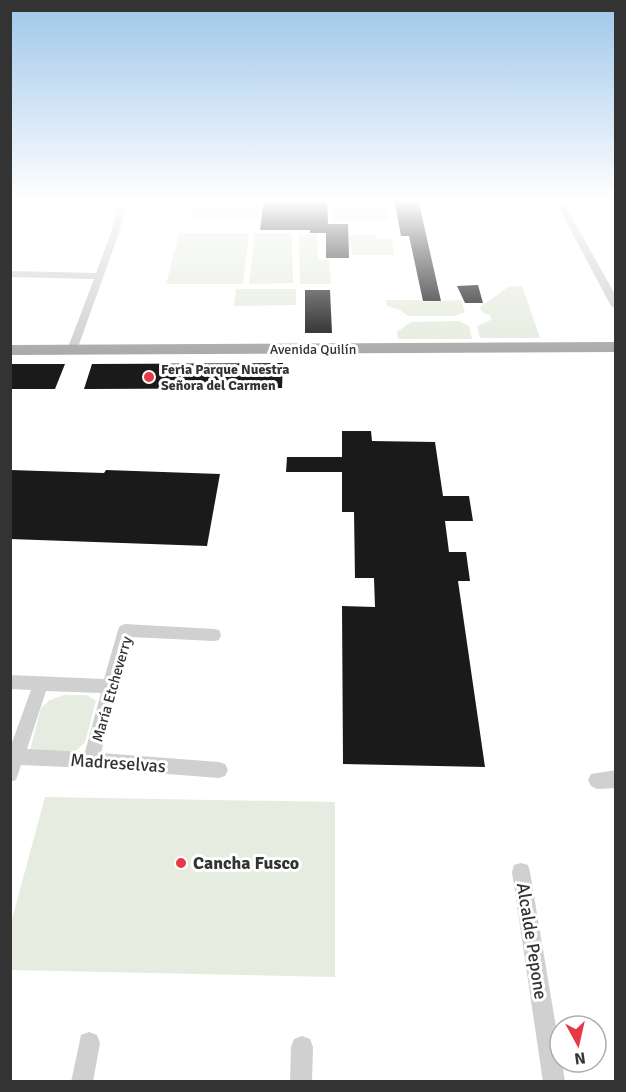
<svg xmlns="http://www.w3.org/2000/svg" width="626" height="1092" font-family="Signika,sans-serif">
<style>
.green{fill:#e6ecdf}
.building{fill:#1a1a1a}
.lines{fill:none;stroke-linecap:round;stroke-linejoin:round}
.street{fill:#d0d0d0;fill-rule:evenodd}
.primary{fill:#ababab;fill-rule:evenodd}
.poi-dot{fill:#e63946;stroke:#fff;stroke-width:2}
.labels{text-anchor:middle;stroke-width:6;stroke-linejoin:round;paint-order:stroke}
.far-street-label{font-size:14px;fill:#333;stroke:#fff}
.far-poi-label{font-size:14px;font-weight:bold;fill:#333;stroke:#fff;text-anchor:start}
.street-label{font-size:15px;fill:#333;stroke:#fff}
.near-street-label{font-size:18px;fill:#333;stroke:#fff}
.near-poi-label{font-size:18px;font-weight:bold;fill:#333;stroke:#fff;text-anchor:start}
</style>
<rect width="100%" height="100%" fill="#fff"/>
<!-- green -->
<path class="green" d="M 194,199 L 262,199 L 260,218 L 188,218 Z
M 331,200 L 385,200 L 389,221 L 332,221 Z
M 185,233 L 249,233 L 243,284 L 166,284 L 179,235 Z
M 255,233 L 292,233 L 293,283 L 249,284 Z
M 317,234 L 318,259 L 329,260 L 331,284 L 300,284 L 299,235 Z
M 338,235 L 376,235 L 377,239 L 392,239 L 394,255 L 352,255 L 351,246 L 339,246 Z
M 522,286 L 540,338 L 480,338 L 477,326 L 491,320 L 490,315 L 483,313 L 480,307 L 508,287 Z
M 236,289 L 296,289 L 296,305 L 234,306 Z
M 386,300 L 421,300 L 422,302 L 461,300 L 465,312 L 455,316 L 408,316 L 400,310 L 387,306 Z
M 459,321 L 469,326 L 472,339 L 398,339 L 397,332 L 411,322 Z
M 64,695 L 87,695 L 96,701 L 85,742 L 73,754 L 30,750 L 41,708 L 50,700 Z
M 45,797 L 335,802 L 335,977 L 11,970 L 11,923 Z"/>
<!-- building -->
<path class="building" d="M 264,199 L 327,199 L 328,224 L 348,224 L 349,258 L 326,258 L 326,233 L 310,233 L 310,230 L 260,230 Z
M 394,199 L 418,199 L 441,301 L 423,301 L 409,236 L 401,236 Z
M 478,285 L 483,303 L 465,303 L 457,286 Z
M 305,290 L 330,290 L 332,333 L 305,333 Z
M 283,363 L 282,388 L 84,389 L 92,364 Z
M 10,364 L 65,364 L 55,389 L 10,389 Z
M 342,431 L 371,431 L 372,441 L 435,442 L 443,496 L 469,496 L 473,521 L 445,521 L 449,552 L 466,552 L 470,581 L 458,581 L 485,767 L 343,764 L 342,606 L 375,607 L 374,578 L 355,578 L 354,512 L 342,512 L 342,472 L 286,472 L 287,457 L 342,457 Z
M 10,470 L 104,473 L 106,470 L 220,474 L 207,546 L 10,539 Z"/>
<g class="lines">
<!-- street -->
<path class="street" d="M 119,199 L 127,199 L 120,230 L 77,350 L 72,353 L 68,352 L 67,350 L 94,279 L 10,277 L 10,271 L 96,273 L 112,230 Z
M 616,201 L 616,205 L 571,206 L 567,209 L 616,296 L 616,309 L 611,306 L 559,208 L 569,202 Z
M 125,624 L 214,629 L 219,630 L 221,635 L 219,640 L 214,641 L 131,637 L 101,753 L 219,762 L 225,764 L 228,770 L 225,776 L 219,778 L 91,768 L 21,765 L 16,780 L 10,782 L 10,748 L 31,690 L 10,689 L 10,675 L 104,679 L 118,630 L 120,626 ZM 46,691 L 101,693 L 85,752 L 27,749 Z
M 616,770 L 616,788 L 597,789 L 591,786 L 588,780 L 591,774 Z
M 521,863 L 528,865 L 530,872 L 560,1051 L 560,1062 L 562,1062 L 565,1082 L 543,1082 L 512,872 L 514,865 Z
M 89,1032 L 97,1035 L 100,1043 L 93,1082 L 71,1082 L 81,1035 Z
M 302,1036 L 310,1039 L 313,1047 L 312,1082 L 290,1082 L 291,1047 L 294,1039 Z"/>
<!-- primary -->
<path class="primary" d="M 616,342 L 616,352 L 10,355 L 10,345 Z"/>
</g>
<!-- sky -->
<linearGradient id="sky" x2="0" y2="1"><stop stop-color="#9ec6ea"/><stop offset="0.57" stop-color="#fff"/><stop offset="1" stop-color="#fff" stop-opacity="0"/></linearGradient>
<rect width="626" height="352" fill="url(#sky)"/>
<!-- markers -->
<g class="poi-dot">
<circle cx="149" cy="377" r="6"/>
<circle cx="181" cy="863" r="6"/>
</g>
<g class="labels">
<!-- far-street labels -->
<g class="far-street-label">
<text x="313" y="354">Avenida Quilín</text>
</g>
<!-- far-poi labels -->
<g class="far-poi-label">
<text x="161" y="374">Feria Parque Nuestra<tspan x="161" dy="16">Señora del Carmen</tspan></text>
</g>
<!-- street labels -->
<g class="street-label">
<text transform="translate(112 689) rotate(-74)" y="5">María Etcheverry</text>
</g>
<!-- near-street labels -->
<g class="near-street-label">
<text transform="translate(118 763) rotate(4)" y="6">Madreselvas</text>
<text transform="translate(532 941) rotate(81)" y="6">Alcalde Pepone</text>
</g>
<!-- near-poi labels -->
<g class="near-poi-label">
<text x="193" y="869">Cancha Fusco</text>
</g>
</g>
<!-- border -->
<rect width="626" height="1092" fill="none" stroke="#333333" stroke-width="24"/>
<!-- north arrow -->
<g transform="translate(578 1044) rotate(172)"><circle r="28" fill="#ffffff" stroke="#adadad" stroke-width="1.5"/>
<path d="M0-4.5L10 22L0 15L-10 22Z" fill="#e63946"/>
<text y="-9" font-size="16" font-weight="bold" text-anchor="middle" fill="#333333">N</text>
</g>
</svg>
